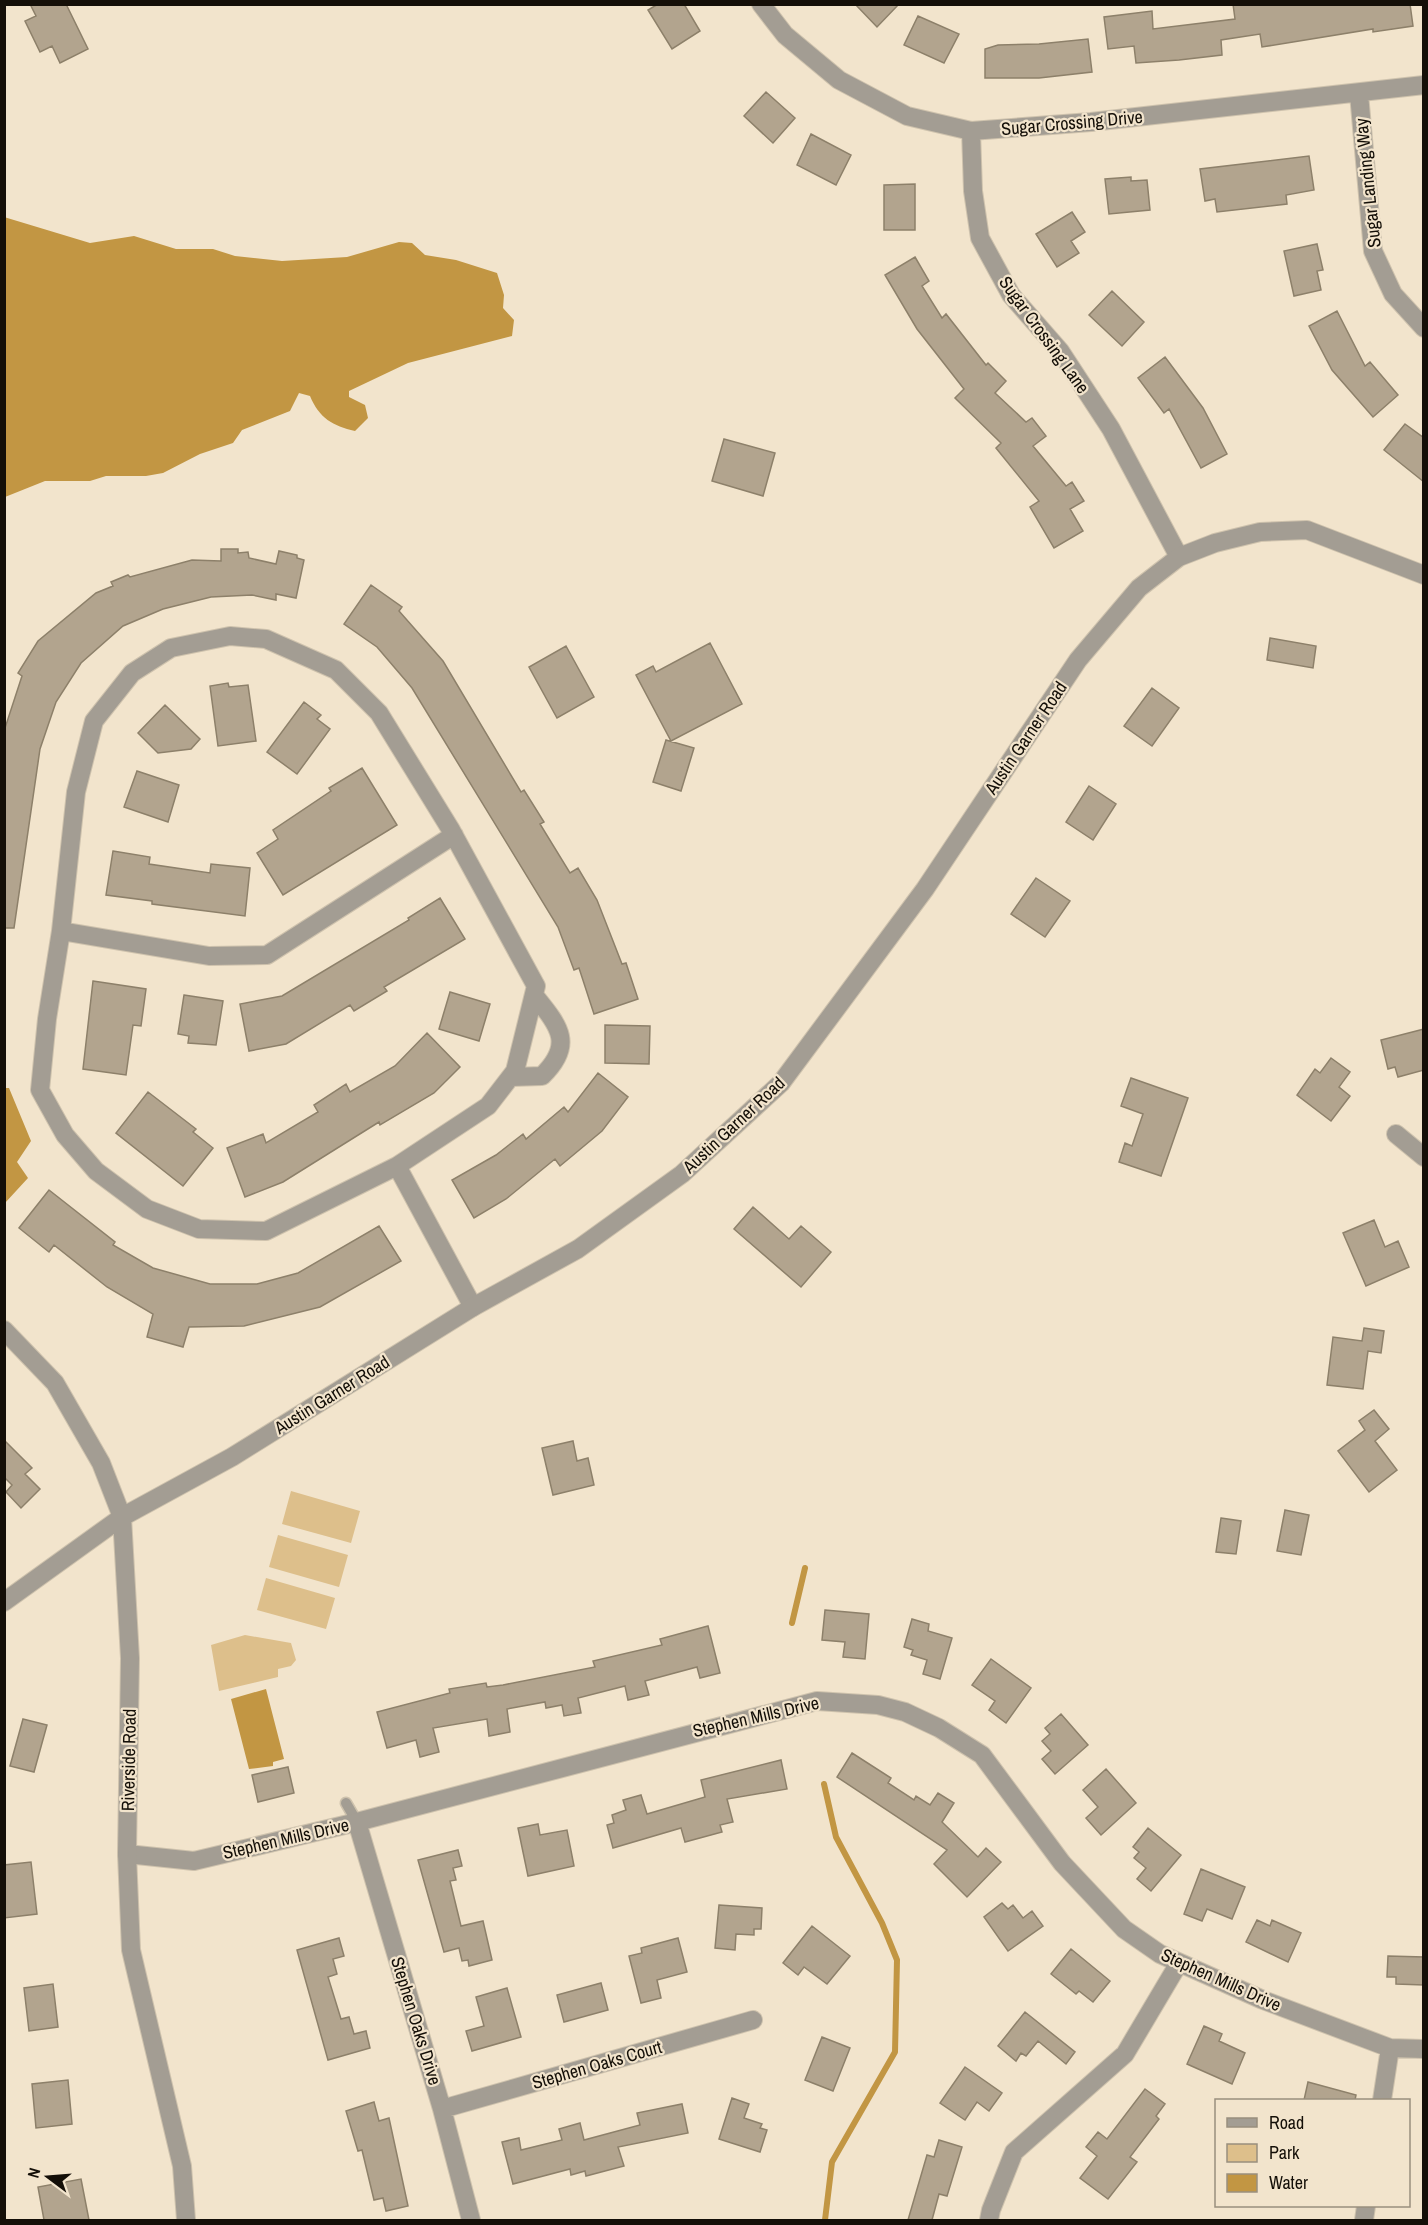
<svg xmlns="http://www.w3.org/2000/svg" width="1428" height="2225" font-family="'Archivo Narrow',sans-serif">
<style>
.green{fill:#ddbf8b}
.water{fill:#c29643}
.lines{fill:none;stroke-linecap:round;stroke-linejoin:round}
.stream{stroke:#c29643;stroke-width:6}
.building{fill:#b2a48e;stroke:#8d806a;stroke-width:1.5}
.service-casing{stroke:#cec2ad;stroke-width:13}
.minor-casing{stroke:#cec2ad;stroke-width:20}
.tertiary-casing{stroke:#cec2ad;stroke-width:20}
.service{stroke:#a39d93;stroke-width:10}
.minor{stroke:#a39d93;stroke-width:18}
.tertiary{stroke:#a39d93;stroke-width:18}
.labels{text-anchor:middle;stroke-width:4.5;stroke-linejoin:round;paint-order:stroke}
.street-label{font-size:18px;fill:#140f08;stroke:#f2e4cc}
</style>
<rect width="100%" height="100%" fill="#f2e4cc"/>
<!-- green -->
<path class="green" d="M 291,1491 L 360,1511 L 351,1543 L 282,1524 Z
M 278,1535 L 348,1555 L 339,1587 L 269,1567 Z
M 266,1578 L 335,1598 L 326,1629 L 257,1610 Z
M 245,1635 L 291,1643 L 296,1660 L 291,1666 L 278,1669 L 278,1677 L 219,1691 L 211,1645 Z"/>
<!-- water -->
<path class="water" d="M 4,217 L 90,243 L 134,236 L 176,249 L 213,249 L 235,256 L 282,261 L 347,257 L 399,242 L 412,243 L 425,255 L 456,260 L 497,273 L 504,295 L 503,308 L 514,320 L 512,336 L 408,363 L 349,391 L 349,397 L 365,405 L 368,418 L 355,431 C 333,426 319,418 310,396 L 299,393 L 290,411 L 242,430 L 233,443 L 200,454 L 163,473 L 146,476 L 106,476 L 90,481 L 45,481 L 5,497 Z
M 5,1088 L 9,1088 L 31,1141 L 17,1162 L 28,1178 L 5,1203 Z
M 266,1689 L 284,1759 L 273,1762 L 273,1766 L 249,1769 L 231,1699 Z"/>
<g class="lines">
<!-- stream -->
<path class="stream" d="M 792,1623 L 805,1568
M 824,1784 L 836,1837 L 882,1923 L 897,1960 L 895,2052 L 832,2162 L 825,2220"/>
</g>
<!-- building -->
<path class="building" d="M 30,4 L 66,4 L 88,49 L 60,63 L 52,46 L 40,52 L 25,21 L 36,16 Z
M 658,4 L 684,4 L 700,31 L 672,49 L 648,10 Z
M 855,4 L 899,4 L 877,27 Z
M 1233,4 L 1410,4 L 1413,26 L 1373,32 L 1373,29 L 1262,47 L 1260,34 L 1221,40 L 1222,55 L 1179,60 L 1136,63 L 1134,46 L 1108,49 L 1104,17 L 1152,11 L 1153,29 L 1235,19 Z
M 918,16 L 959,34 L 944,63 L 904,45 Z
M 1088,39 L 1092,72 L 1039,78 L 985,78 L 985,49 L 998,45 L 1039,44 Z
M 766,92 L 795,118 L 773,143 L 744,116 Z
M 811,134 L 851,155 L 836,185 L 797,165 Z
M 1309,156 L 1314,190 L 1286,195 L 1287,204 L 1217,212 L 1215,199 L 1205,201 L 1200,169 Z
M 1131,177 L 1131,181 L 1147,180 L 1150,210 L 1109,214 L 1105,179 Z
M 915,184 L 915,230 L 884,230 L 884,185 Z
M 1072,212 L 1085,232 L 1071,241 L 1079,253 L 1057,267 L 1036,234 Z
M 1317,244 L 1323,270 L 1317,271 L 1321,290 L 1294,296 L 1284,251 Z
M 915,257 L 929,281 L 922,286 L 942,318 L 946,314 L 986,365 L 988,363 L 1006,381 L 995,393 L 1026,422 L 1032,418 L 1046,436 L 1033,446 L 1066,486 L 1072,482 L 1084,501 L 1070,509 L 1083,531 L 1054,548 L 1030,507 L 1039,501 L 996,448 L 1001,443 L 955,398 L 964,389 L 917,329 L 885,275 Z
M 1112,291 L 1144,322 L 1122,346 L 1089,315 Z
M 1337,311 L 1365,366 L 1370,362 L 1398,395 L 1373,417 L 1332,370 L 1309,326 Z
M 1165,357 L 1203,408 L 1227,454 L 1201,468 L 1169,409 L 1164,413 L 1138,378 Z
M 1405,424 L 1424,438 L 1424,482 L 1384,450 Z
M 724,439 L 775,453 L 763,496 L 712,481 Z
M 221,549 L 238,549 L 238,553 L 248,552 L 249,558 L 276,564 L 279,551 L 297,555 L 297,558 L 304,560 L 296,598 L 276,594 L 276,600 L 252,595 L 211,597 L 163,609 L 123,626 L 81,663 L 56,702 L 40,749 L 14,928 L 4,928 L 4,731 L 22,676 L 18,673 L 38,641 L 96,593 L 113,586 L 111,582 L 128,575 L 130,577 L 192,560 L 221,561 Z
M 371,585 L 402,607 L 399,611 L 443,661 L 521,792 L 524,790 L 544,822 L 540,824 L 570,873 L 578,868 L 597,900 L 622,964 L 626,963 L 638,999 L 594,1014 L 579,968 L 574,970 L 558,927 L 412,688 L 377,647 L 344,624 Z
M 1270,638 L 1316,646 L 1313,668 L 1267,660 Z
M 710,643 L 742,704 L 671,741 L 636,675 L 653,666 L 656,672 Z
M 566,646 L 594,697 L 557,718 L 529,667 Z
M 228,683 L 229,687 L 248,685 L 256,741 L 218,746 L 210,686 Z
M 1152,688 L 1179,708 L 1152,746 L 1124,726 Z
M 304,702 L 321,715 L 317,719 L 330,729 L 297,774 L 267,752 Z
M 165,705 L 200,739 L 191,749 L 158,753 L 138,733 Z
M 666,740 L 694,748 L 681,791 L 653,782 Z
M 362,768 L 397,825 L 283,895 L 257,853 L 278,839 L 273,830 L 331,791 L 329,788 Z
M 137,771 L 179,785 L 168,822 L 124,807 Z
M 1089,786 L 1116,804 L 1093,840 L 1066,822 Z
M 113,851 L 150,857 L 149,864 L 210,873 L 211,864 L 250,868 L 245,916 L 152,904 L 152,901 L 106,895 Z
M 1036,878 L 1070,901 L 1045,937 L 1011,914 Z
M 440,898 L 465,939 L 384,987 L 387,991 L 354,1011 L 350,1005 L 286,1044 L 249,1051 L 240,1004 L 282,996 L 409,920 L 408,918 Z
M 93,981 L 146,989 L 141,1026 L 133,1025 L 126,1075 L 83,1069 Z
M 450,992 L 490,1004 L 479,1041 L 439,1029 Z
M 184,995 L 223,1001 L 216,1045 L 188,1043 L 189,1036 L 178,1034 Z
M 605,1025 L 650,1026 L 649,1064 L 605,1063 Z
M 1424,1029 L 1424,1070 L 1398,1077 L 1395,1067 L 1388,1069 L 1381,1040 Z
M 427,1033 L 460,1067 L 434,1093 L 380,1125 L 379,1122 L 283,1182 L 245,1197 L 227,1148 L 263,1134 L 266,1143 L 318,1112 L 314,1105 L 346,1084 L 350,1092 L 395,1066 Z
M 1331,1058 L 1350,1072 L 1339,1087 L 1350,1096 L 1331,1121 L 1297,1095 L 1315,1069 L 1320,1073 Z
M 598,1073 L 628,1097 L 602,1131 L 560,1166 L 555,1159 L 506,1199 L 474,1218 L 452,1180 L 496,1155 L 523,1134 L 526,1139 L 564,1107 L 568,1112 Z
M 1131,1078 L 1188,1098 L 1161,1176 L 1119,1162 L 1125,1143 L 1132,1146 L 1143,1114 L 1121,1106 Z
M 148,1092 L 196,1129 L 193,1132 L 213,1148 L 183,1186 L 116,1133 Z
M 49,1190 L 115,1242 L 113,1245 L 153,1268 L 210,1284 L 257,1284 L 298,1273 L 379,1226 L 401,1261 L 320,1307 L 244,1326 L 189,1327 L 183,1347 L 147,1337 L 153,1314 L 107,1287 L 54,1245 L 49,1252 L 19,1228 Z
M 753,1207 L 789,1239 L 801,1226 L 831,1252 L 801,1287 L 734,1229 Z
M 1374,1220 L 1385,1247 L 1398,1241 L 1409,1267 L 1366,1286 L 1343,1233 Z
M 1364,1328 L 1384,1331 L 1381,1353 L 1368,1351 L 1363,1389 L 1327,1385 L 1333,1337 L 1362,1341 Z
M 1374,1410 L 1389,1429 L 1375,1441 L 1397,1470 L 1369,1492 L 1338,1451 L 1365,1430 L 1359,1421 Z
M 4,1440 L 32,1468 L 25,1474 L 40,1489 L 21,1508 L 6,1492 L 12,1485 L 4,1477 Z
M 573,1441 L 577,1461 L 588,1458 L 594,1485 L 553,1495 L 542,1448 Z
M 1285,1510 L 1309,1515 L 1301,1555 L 1277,1551 Z
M 1221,1518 L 1241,1521 L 1236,1554 L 1216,1552 Z
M 825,1610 L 869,1614 L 865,1659 L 843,1657 L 845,1642 L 822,1640 Z
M 912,1619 L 929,1624 L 928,1631 L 952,1638 L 940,1679 L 923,1674 L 927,1660 L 911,1655 L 913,1650 L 904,1647 Z
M 708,1626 L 720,1673 L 700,1678 L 697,1667 L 645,1681 L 649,1695 L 628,1700 L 625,1686 L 578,1698 L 581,1713 L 564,1716 L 562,1705 L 546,1708 L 545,1702 L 507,1709 L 510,1732 L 489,1736 L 487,1719 L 433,1728 L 439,1752 L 420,1757 L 416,1740 L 387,1748 L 377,1712 L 450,1693 L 449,1689 L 486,1683 L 487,1687 L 503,1685 L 595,1667 L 593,1661 L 662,1645 L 660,1639 Z
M 991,1659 L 1031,1688 L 1006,1723 L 989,1710 L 995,1701 L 972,1685 Z
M 1061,1714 L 1088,1745 L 1055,1774 L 1042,1759 L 1051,1751 L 1042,1741 L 1050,1734 L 1045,1728 Z
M 23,1719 L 47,1725 L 34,1772 L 10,1766 Z
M 852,1753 L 891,1778 L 888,1783 L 914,1800 L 916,1796 L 930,1805 L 938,1793 L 954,1803 L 942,1822 L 978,1857 L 986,1848 L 1001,1862 L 967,1897 L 934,1864 L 947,1850 L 837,1777 Z
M 781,1760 L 787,1789 L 727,1799 L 733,1822 L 720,1825 L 722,1832 L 685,1842 L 681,1828 L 613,1848 L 607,1825 L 614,1823 L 612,1815 L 626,1810 L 623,1800 L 641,1795 L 647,1814 L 705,1797 L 701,1780 Z
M 288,1767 L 294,1793 L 258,1802 L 252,1775 Z
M 1106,1769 L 1136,1803 L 1101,1835 L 1086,1818 L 1098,1807 L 1083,1790 Z
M 538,1824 L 540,1835 L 567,1830 L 574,1866 L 528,1876 L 518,1828 Z
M 1148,1828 L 1181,1855 L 1151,1891 L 1137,1879 L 1146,1868 L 1134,1858 L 1139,1852 L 1133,1847 Z
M 458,1850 L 462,1866 L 453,1868 L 456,1880 L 450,1881 L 461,1926 L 483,1921 L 492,1960 L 469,1966 L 468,1960 L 462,1961 L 459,1948 L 444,1952 L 418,1860 Z
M 31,1862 L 37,1914 L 4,1918 L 4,1865 Z
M 1201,1869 L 1245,1887 L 1232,1919 L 1207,1909 L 1202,1921 L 1184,1914 Z
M 1002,1903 L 1008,1909 L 1013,1905 L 1023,1918 L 1032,1911 L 1043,1926 L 1008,1951 L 984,1917 Z
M 719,1905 L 762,1908 L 761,1929 L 754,1929 L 754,1935 L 736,1934 L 735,1950 L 715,1948 Z
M 1257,1920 L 1270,1926 L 1272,1920 L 1301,1933 L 1288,1962 L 1246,1942 Z
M 812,1926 L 850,1956 L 827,1984 L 804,1967 L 798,1975 L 783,1963 Z
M 339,1938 L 344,1956 L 333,1959 L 337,1974 L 328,1977 L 341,2019 L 349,2017 L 354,2034 L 366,2031 L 370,2048 L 328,2060 L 297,1950 Z
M 678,1938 L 687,1972 L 657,1980 L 661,1998 L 641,2003 L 629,1956 L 642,1953 L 641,1948 Z
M 1071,1949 L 1110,1981 L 1093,2002 L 1079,1991 L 1076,1994 L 1051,1974 Z
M 1388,1956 L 1424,1957 L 1424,1985 L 1396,1984 L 1396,1977 L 1387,1977 Z
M 601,1983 L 608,2010 L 564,2022 L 557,1995 Z
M 53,1984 L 58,2027 L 29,2031 L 24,1988 Z
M 507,1988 L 521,2037 L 472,2051 L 466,2031 L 484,2026 L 476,1997 Z
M 1025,2012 L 1075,2052 L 1066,2064 L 1038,2041 L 1026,2056 L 1021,2053 L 1016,2061 L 998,2046 Z
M 1204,2026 L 1222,2034 L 1219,2041 L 1245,2053 L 1232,2084 L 1187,2064 Z
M 822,2037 L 850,2048 L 833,2091 L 805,2080 Z
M 965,2067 L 1002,2093 L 989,2111 L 977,2102 L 965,2120 L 940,2103 Z
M 68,2080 L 72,2124 L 36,2128 L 32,2084 Z
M 1308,2082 L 1356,2095 L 1355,2100 L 1304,2100 Z
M 1145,2089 L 1165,2104 L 1156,2116 L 1159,2119 L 1130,2157 L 1137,2162 L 1108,2199 L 1080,2178 L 1097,2156 L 1086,2147 L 1098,2132 L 1107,2139 Z
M 732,2098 L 749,2104 L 744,2118 L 762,2124 L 760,2128 L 767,2130 L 760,2152 L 719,2139 Z
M 374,2102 L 379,2121 L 389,2118 L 408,2206 L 386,2211 L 383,2198 L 374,2200 L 362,2150 L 358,2151 L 346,2111 Z
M 682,2104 L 688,2133 L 618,2147 L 624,2166 L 586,2176 L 585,2171 L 571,2175 L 570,2169 L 513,2184 L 502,2142 L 519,2138 L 521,2150 L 562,2140 L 559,2129 L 580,2123 L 584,2140 L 640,2125 L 637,2113 Z
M 939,2140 L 962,2147 L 947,2196 L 939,2194 L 932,2220 L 908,2220 L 927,2155 L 934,2157 Z
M 81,2179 L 89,2220 L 44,2220 L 38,2187 Z"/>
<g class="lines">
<!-- service casing -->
<g class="service-casing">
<path id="service" d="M 346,1803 L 357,1822"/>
</g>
<!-- minor casing -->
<g class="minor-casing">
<path id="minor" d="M 761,4 L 785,35 L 839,80 L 907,116 L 971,131 L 1091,122 L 1424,85
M 1359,94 L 1373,251 L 1393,294 L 1424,328
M 971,131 L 973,191 L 980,238 L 1011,295 L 1060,351 L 1111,429 L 1179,557
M 61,931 L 209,956 L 267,955 L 454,835
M 511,1077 L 542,1076 C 575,1044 559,1026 534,995
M 1396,1134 L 1424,1157
M 397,1166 L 266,1231 L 199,1229 L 147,1209 L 96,1171 L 65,1135 L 40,1090 L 47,1019 L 61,931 L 76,792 L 94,721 L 132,673 L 171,648 L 230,636 L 266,639 L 336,670 L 379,713 L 451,830 L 536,986 L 515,1071 L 488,1106 L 397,1166 L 473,1307
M 357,1822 L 442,2109 L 471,2220
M 127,1854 L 194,1861 L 357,1822 L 817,1701 L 878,1705 L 905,1712 L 939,1728 L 982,1755 L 1062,1863 L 1124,1929 L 1160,1954 L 1263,2000 L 1390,2048 L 1424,2049
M 1382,2100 L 1390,2048
M 442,2109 L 753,2020
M 989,2220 L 991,2210 L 1014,2152 L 1125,2054 L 1179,1963
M 1364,2220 L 1366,2206"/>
</g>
<!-- tertiary casing -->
<g class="tertiary-casing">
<path id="tertiary" d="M 4,1330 L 55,1383 L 101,1463 L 122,1517 L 130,1658 L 127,1854 L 131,1950 L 182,2166 L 186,2220
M 4,1602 L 122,1517 L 232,1457 L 473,1307 L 578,1249 L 682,1174 L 781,1083 L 925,889 L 1078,660 L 1139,588 L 1179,557 L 1215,543 L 1260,532 L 1307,530 L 1424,575"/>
</g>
<!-- service -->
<use href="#service" class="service"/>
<!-- minor -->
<use href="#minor" class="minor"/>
<!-- tertiary -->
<use href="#tertiary" class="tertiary"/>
</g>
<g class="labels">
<!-- street labels -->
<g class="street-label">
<text transform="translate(1072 123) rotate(-5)" y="6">Sugar Crossing Drive</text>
<text transform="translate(1368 183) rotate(-96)" y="6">Sugar Landing Way</text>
<text transform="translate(1044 335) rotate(54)" y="6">Sugar Crossing Lane</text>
<text transform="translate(1026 738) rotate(-56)" y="6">Austin Garner Road</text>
<text transform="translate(734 1125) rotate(-43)" y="6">Austin Garner Road</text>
<text transform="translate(332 1395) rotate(-32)" y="6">Austin Garner Road</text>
<text transform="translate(756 1717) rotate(-13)" y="6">Stephen Mills Drive</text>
<text transform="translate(129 1760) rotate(-89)" y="6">Riverside Road</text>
<text transform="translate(286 1839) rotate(-13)" y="6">Stephen Mills Drive</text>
<text transform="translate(1221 1980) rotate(24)" y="6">Stephen Mills Drive</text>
<text transform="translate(416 2021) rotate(73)" y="6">Stephen Oaks Drive</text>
<text transform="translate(597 2065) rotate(-16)" y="6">Stephen Oaks Court</text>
</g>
</g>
<!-- border -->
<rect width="1428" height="2225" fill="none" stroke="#140f08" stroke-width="12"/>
<!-- legend -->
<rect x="1215" y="2099" width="195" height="108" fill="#f2e4cc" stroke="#998f7e" stroke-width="1.5"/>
<rect x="1227" y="2118" width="30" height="9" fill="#a39d93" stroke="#998f7e" stroke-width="1.5"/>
<text x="1269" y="2129" font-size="18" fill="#140f08">Road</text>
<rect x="1227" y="2144" width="30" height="18" fill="#ddbf8b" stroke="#998f7e" stroke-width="1.5"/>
<text x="1269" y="2159" font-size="18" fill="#140f08">Park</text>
<rect x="1227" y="2174" width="30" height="18" fill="#c29643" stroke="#998f7e" stroke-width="1.5"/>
<text x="1269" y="2189" font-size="18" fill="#140f08">Water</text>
<!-- north arrow -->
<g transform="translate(48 2177) rotate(286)" stroke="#f2e4cc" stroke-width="4.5" paint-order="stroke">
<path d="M0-4.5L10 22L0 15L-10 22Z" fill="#140f08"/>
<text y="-9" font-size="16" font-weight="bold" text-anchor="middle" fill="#140f08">N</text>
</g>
</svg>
